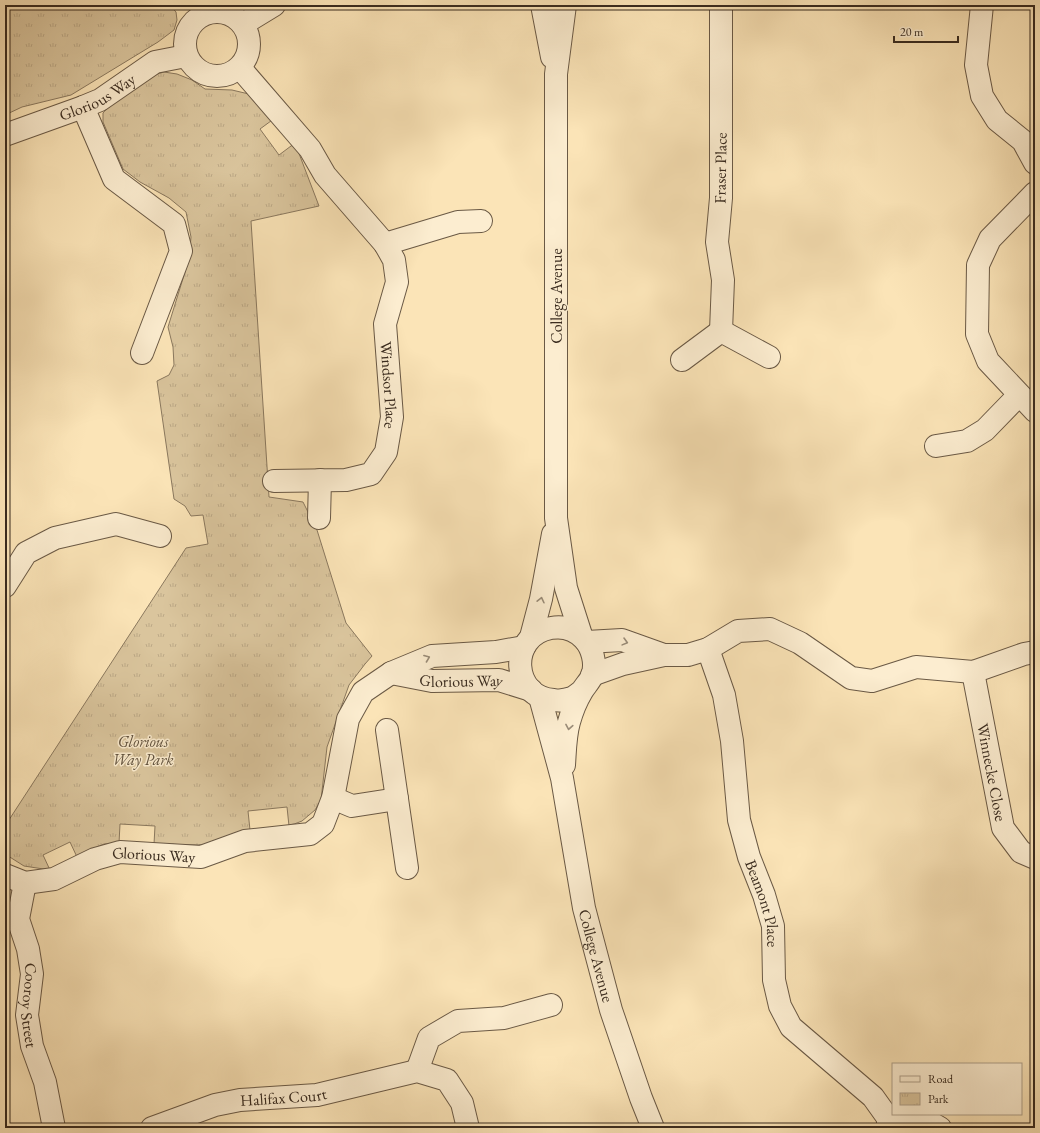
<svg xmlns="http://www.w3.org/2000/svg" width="1040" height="1133" font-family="'EB Garamond',serif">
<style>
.park{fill:url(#park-tufts);stroke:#8a785e}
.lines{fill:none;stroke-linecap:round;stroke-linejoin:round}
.minor-casing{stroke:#6a5945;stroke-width:24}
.minor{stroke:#fcedd0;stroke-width:22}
.oneway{stroke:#9a8c78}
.labels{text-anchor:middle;stroke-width:3;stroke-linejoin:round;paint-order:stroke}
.street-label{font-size:16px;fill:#392b1f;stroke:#fcedd0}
.park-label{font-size:16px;font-style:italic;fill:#61523e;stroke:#fcedd0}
</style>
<defs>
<pattern id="park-tufts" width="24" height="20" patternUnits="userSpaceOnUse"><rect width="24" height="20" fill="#dac59d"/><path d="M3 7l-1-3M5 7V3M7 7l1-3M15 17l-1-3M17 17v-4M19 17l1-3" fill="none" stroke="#bca987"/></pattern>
</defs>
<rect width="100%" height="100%" fill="#fbe4b7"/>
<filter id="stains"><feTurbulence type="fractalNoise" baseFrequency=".005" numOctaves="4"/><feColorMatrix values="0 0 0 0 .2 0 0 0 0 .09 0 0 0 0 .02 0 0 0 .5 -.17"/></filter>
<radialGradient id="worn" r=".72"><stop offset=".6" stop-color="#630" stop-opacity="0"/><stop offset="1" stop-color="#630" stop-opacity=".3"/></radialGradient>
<!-- park -->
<path class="park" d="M 5,5 L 170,5 L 176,12 L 177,20 L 174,30 L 158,42 L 71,95 L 22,107 L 5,115 Z
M 164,72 L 177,74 L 192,80 L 205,89 L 232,90 L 253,95 L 275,118 L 260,129 L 279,155 L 295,143 L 319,206 L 251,221 L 269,497 L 303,502 L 317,530 L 346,623 L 372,656 L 365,664 L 349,685 L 327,747 L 321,800 L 315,810 L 302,821 L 289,826 L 287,807 L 248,811 L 250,830 L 241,831 L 202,845 L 154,844 L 155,826 L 120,824 L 119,843 L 104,844 L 77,857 L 70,842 L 43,855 L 50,870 L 24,866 L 5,854 L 5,826 L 186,548 L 208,544 L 203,515 L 191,516 L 185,506 L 174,499 L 157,381 L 169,375 L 174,365 L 173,347 L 168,327 L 189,259 L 191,237 L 186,212 L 169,198 L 140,182 L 123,169 L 103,122 L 103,113 L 118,96 L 149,76 Z"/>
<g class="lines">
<!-- minor casing -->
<g class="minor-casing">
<g id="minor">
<path d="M 542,5 L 552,57"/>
<path d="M 565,5 L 556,74 L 556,518 L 566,588 L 581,635"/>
<path d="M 721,5 L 721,198 L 717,242 L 723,280 L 721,331"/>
<path d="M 982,5 L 976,65 L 982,96 L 997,120 L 1023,141 L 1035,163"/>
<circle cx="217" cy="44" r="32"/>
<path d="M 243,24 L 274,5"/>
<path id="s1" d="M 240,68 L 310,149 L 325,175 L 385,244 L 394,260 L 397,282 L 385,324 L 392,417 L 386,452 L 371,474 L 346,480 L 274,481"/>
<path d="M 83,107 L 114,179 L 174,224 L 181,251 L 142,353"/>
<path id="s2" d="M 5,135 L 83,107 L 100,100 L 155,62 L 186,56"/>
<path d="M 1035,193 L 990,239 L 978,265 L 977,334 L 988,361 L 1035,411"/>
<path d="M 385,244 L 458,222 L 481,221"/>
<path d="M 682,360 L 721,331 L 769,357"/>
<path d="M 936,446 L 967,441 L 985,430 L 1019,395"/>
<path d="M 319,518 L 320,480"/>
<path d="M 5,586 L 26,553 L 55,538 L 116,524 L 160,536"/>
<path d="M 531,637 L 541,599 L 553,534"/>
<path d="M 587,642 L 622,640 L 664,655"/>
<path id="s3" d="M 708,649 L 724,695 L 732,741 L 739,820 L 749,857 L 764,895 L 773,926 L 774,980 L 780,1006 L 791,1027 L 873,1097 L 888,1118 L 888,1128"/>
<path id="s4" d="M 973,672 L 1003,828 L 1021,852 L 1035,858"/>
<path id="s5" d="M 391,673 L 432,681 L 499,680 L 531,690"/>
<path d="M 592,675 L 623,664 L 664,655 L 688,655 L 708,649 L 738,631 L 770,629 L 800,643 L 851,678 L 872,681 L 916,667 L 973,672 L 1024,654 L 1035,652"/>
<path id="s6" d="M 540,697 L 562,778 L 584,908 L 611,1010 L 641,1098 L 653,1128"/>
<path d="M 387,730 L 407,868"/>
<path d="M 564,765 C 565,751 565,736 569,722 C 572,711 576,701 582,691 C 585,686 590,681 592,676 C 597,664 592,647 584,639 C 575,629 563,626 551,628 C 507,636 512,698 554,700 C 560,701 566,700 572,698 C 576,696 579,693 582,691"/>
<path d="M 333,798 L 352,806 L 397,799"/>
<path id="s7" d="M 5,875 L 25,883 L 54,879 L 95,859 L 120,852 L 201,857 L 245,841 L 310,834 L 323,824 L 333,798 L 348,719 L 363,692 L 391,673 L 432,656 L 496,652 L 524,647"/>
<path id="s8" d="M 25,883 L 18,919 L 28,949 L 32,974 L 27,1015 L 32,1046 L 45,1082 L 54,1128"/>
<path d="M 417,1071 L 429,1038 L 458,1021 L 504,1018 L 551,1005"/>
<path d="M 888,1118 L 923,1118 L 940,1128"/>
<path id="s9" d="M 152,1128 L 215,1105 L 240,1100 L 317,1095 L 417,1071 L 447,1080 L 462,1103 L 468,1128"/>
</g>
</g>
<!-- minor -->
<use href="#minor" class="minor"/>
</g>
<!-- one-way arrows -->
<defs><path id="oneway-chevron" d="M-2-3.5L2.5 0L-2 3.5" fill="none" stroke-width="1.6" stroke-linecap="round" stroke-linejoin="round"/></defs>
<g class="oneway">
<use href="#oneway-chevron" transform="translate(541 600) rotate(-77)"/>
<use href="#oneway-chevron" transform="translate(625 642) rotate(15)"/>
<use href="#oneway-chevron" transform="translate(427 658) rotate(-21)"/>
<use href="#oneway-chevron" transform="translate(569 727) rotate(100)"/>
</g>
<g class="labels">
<!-- street labels -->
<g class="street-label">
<text dy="6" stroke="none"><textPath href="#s2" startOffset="100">Glorious Way</textPath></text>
<text transform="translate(720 168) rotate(-89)" y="6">Fraser Place</text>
<text transform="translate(556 296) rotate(-90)" y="6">College Avenue</text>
<text dy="6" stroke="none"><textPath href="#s1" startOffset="374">Windsor Place</textPath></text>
<text dy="6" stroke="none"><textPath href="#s5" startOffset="71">Glorious Way</textPath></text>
<text dy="6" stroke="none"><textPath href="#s4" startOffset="102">Winnecke Close</textPath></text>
<text dy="6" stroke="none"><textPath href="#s7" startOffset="156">Glorious Way</textPath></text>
<text dy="6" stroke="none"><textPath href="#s3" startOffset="262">Beamont Place</textPath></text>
<text dy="6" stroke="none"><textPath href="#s6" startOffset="265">College Avenue</textPath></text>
<text dy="6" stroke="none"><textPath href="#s8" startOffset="125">Cooroy Street</textPath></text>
<text dy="6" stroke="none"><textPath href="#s9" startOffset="136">Halifax Court</textPath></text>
</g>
<!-- park labels -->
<g class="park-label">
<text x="143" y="747">Glorious<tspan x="143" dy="18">Way Park</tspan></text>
</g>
</g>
<!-- margin -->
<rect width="1040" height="1133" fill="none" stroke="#fbe4b7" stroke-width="20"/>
<rect x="6" y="6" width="1028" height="1121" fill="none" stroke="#392b1f" stroke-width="2"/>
<rect x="10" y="10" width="1020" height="1113" fill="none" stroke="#392b1f"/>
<!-- legend -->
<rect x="892" y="1063" width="130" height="52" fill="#fcedd0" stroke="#ae9f89"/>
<rect x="900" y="1076" width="20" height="6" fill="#fcedd0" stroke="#ae9f89"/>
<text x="928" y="1083" font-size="12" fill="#392b1f">Road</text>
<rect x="900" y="1093" width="20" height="12" fill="url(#park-tufts)" stroke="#ae9f89"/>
<text x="928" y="1103" font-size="12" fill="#392b1f">Park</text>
<!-- scale -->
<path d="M894 36v6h64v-6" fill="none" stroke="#392b1f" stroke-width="2"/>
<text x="900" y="36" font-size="12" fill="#392b1f" stroke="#fcedd0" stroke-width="3" paint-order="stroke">20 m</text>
<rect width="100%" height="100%" filter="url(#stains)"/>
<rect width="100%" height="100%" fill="url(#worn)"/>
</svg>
